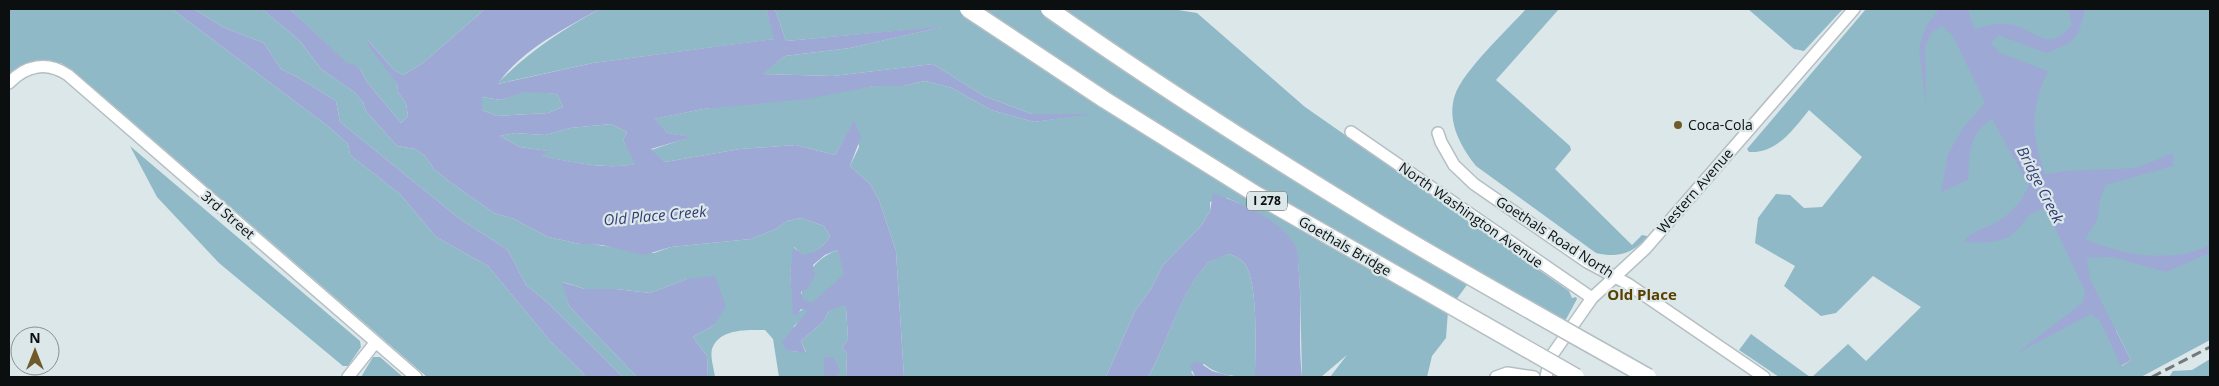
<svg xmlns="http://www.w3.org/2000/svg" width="2219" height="386" font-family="'Open Sans',sans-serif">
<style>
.green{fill:#90b9c7;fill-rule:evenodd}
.water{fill:#9ea8d4;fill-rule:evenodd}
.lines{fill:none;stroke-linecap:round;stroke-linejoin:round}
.minor-casing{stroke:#b5bfc3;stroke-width:14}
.minor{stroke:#fff;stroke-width:11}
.rail{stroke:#71797b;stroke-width:3;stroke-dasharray:10 5;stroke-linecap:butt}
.highway-bridge-casing{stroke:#b5bfc3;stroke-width:19;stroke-linecap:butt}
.highway-bridge{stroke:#fff;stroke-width:16}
.poi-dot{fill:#705a29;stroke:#dce7ea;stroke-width:2}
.labels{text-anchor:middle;stroke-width:4.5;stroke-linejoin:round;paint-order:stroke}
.shield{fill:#dce7ea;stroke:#4a5051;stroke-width:1}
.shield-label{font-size:12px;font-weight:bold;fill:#0b0f10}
.poi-label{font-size:14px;fill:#0b0f10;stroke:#dce7ea;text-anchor:start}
.street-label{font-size:14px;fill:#0b0f10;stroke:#dce7ea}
.water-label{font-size:15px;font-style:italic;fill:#333c74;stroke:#dce7ea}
.neighbourhood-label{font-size:15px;font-weight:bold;fill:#584000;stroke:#dce7ea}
</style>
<rect width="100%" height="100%" fill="#dce7ea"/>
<!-- green -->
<path class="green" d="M 9,9 L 172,9 L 329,127 L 348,144 L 350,155 L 400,194 L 436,237 L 488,266 L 551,342 L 583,373 L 585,377 L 427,377 L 92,87 L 61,63 L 27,64 L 9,75 Z
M 194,9 L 262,9 L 300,41 L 321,69 L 354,92 L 363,102 L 366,111 L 397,146 L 415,149 L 425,156 L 434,169 L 450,182 L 494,213 L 514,219 L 548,237 L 580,244 L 591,244 L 654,253 L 671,247 L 751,239 L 776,229 L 787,221 L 801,218 L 824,226 L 830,236 C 824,247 816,251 804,256 L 794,247 L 790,274 L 794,315 L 811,304 L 802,299 C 800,277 817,258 837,250 L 845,274 L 824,295 L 817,299 L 804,317 L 794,326 L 791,351 L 806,352 L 801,341 L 824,321 L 828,312 L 843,304 L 846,308 L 848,339 L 842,348 L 847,353 L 846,377 L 836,377 L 837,367 L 834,358 L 825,357 L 824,377 L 779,377 L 773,339 L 765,330 C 748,330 719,328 712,349 C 710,357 714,369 715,377 L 708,377 L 707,356 L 693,337 L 714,325 L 687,279 L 650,293 L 616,289 L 585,289 L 563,282 L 569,306 L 637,377 L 623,377 L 548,303 L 526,285 L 508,250 L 460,219 L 340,122 L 336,101 L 299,78 L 281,69 L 264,43 L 223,27 Z
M 290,9 L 485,9 L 423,63 L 403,75 L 394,70 L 367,39 L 398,85 L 397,91 L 406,103 L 408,116 L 401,123 L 367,82 L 360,69 L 347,64 Z
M 600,9 L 766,9 L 775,39 L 593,63 L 497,84 C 527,53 561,30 600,9 Z
M 775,9 L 1172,9 L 1197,13 L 1305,107 L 1569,291 L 1572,298 L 1576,297 L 1577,299 L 1564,323 L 1477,271 L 1448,311 L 1446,338 L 1432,356 L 1427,377 L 1330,377 L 1347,355 L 1321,377 L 1302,377 L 1300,287 L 1297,250 L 1238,203 L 1227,198 L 1210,202 L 1210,211 L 1201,226 L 1163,265 L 1151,289 L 1135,311 L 1106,377 L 904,377 L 896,251 L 879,200 L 870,184 L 850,166 L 859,147 L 854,121 L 835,155 L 796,145 L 740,149 L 665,162 L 651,150 L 690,137 L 668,133 L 653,119 L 703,109 L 874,86 L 903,86 L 925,81 L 952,88 L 991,110 L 1034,122 L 1089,114 L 1032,114 L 984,96 L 933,64 L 833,76 L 761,74 L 785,56 L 850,48 L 941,27 L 786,41 Z
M 1526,9 L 1559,9 L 1496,80 L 1570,146 L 1571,150 L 1555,169 L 1632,245 L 1642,235 L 1647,236 L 1647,238 C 1631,254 1618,258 1596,253 L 1476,166 C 1461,147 1446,121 1455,95 C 1463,71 1508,29 1526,9 Z
M 1748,9 L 1843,9 L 1804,51 L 1794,49 Z
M 1866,9 L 2210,9 L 2210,340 L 2141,377 L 1812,377 L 1848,344 L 1866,361 L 1921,307 L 1873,276 L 1836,313 L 1821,316 L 1784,286 L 1795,266 L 1755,243 L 1758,218 L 1776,194 L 1790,195 L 1804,208 L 1822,207 L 1862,157 L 1809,110 C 1793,130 1776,154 1749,152 L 1747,149 ZM 2116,330 L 2131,360 L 2122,366 L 2107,335 Z
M 524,91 L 557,94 L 563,107 L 548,113 L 497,116 L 482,110 L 482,97 L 501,100 Z
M 611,124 L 627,132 L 623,140 L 636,164 C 604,170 572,162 541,156 L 548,151 L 520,147 L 500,136 L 515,133 L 545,135 L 570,128 Z
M 130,146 L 360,341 L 361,347 L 348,366 L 343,366 L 219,263 L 157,197 Z
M 1229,254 C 1235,256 1241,259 1245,264 C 1259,286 1255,351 1255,377 C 1237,377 1218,376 1204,364 L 1191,372 L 1195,377 L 1148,377 C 1169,341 1178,294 1208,263 C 1213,258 1223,256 1229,254 Z
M 1751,334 L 1810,377 L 1779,377 L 1739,350 Z
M 373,357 L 380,357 L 403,377 L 361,377 Z
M 2210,359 L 2210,377 L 2169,377 L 2173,371 L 2192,370 Z"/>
<!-- water -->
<path class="water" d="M 172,9 L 194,9 L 223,27 L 264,43 L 281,69 L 299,78 L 336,101 L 340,122 L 460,219 L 508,250 L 526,285 L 548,303 L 623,377 L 585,377 L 583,373 L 551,342 L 488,266 L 436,237 L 400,194 L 350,155 L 348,144 L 329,127 Z
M 262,9 L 290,9 L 347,63 L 353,64 L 360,69 L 367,82 L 401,123 L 408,116 L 406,103 L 397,91 L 398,85 L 370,48 L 366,38 L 394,70 L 403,75 L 423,63 L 485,9 L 600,9 C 565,28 520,51 498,84 L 593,63 L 774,39 L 766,9 L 775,9 L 786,41 L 946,26 L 850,48 L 785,56 L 762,74 L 833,76 L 933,64 L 984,96 L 1032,114 L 1094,114 L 1034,122 L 991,110 L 952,88 L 925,81 L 903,86 L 874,86 L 807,99 L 703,109 L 654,119 L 668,133 L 692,137 L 651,149 L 665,162 L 740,149 L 796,145 L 835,155 L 854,120 L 861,137 L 850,166 L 870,184 L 879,200 L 896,251 L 904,377 L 846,377 L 847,353 L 842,348 L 848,339 L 846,308 L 843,305 L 828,312 L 824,321 L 801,341 L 806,353 L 786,350 L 782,342 L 808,310 L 801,309 L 797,315 L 793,315 L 790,274 L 793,247 L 804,255 C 816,251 824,247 830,236 L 824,226 L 801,218 L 787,221 L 776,229 L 751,239 L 671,247 L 644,255 L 602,245 L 580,244 L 548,237 L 514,219 L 494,213 L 450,182 L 434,169 L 425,156 L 415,149 L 397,146 L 366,111 L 363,102 L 354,92 L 321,69 L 300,41 ZM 524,92 L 557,94 L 563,107 L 548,113 L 497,116 L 482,110 L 482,97 L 501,100 ZM 611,124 L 627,132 L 623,140 L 635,164 C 604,170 573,162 542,156 L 549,151 L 520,147 L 500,136 L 515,133 L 545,135 L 570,128 ZM 837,250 L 844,274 C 834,284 822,293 812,303 L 803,299 L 801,292 L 807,289 L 815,275 L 813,265 L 825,255 Z
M 1939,9 L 1968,9 L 1974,29 C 1988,25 2002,21 2017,26 C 2041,35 2049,51 2072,25 L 2069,12 L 2066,9 L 2085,9 C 2079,39 2074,43 2046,53 L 1998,35 L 1991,43 L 2000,53 L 2048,71 C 2030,110 2031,134 2045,174 L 2064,171 L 2136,168 L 2173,153 L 2173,166 L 2106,185 L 2100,199 L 2097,220 L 2085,239 C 2122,255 2172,264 2210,245 L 2210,253 L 2166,272 L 2112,257 L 2087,258 L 2090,279 L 2131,360 L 2121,366 L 2100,321 L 2091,314 L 2016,354 L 2083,302 L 2085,291 L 2048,213 L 2042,209 C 2024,215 2028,219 2016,231 C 2003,245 1982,242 1964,242 C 1970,231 1984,229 1995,223 C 2010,215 2022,201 2029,185 L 1992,119 C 1967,137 1971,151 1968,180 L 1941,192 L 1948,154 L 1963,128 L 1985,103 L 1953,36 L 1942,26 L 1932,32 L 1925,46 L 1926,108 L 1919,48 L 1926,26 Z
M 1213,193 C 1240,203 1286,221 1297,250 C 1299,257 1298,266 1299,273 C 1302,308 1298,343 1302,377 L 1255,377 C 1255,351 1259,286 1245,264 C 1241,259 1235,256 1229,254 C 1223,256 1213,259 1208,263 C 1178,295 1169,341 1148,377 L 1106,377 L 1135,311 L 1151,289 L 1163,265 L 1201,226 L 1210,211 Z
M 715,276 L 726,306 L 714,325 L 693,337 L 707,356 L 708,377 L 637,377 L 569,306 L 562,282 L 585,289 L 616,289 L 650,293 L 687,279 Z
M 824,357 L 834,357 L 840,371 L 836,377 L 824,377 Z
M 1197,361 L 1212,371 L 1235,377 L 1195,377 L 1190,365 Z"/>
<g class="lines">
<!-- minor casing -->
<g class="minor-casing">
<path id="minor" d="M 9,83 C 26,65 47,61 68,75 L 416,377
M 1351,132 L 1592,298
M 1438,133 L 1441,142 L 1454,165 L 1474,184 L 1587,262 L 1628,284 L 1764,377
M 348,377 L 375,343
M 1496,377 L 1507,373 L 1534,377
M 1546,377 L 1550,358 L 1592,298 L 1646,248 L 1854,9"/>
</g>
<!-- minor -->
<use href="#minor" class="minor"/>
<!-- rail -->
<path class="rail" d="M 2152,377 L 2210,347"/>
<!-- highway-bridge casing -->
<g class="highway-bridge-casing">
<path id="highway-bridge" d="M 968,9 L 1105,100 L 1257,195 L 1576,377
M 1049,9 C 1156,84 1267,155 1379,223 C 1467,276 1558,326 1648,377"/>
</g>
<!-- highway-bridge -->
<use href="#highway-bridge" class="highway-bridge"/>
</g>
<!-- markers -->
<circle class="poi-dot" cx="1678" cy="125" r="5"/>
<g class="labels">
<!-- shield labels -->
<rect class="shield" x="1247" y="191.5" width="40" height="19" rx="4"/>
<g class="shield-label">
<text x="1267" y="205">I 278</text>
</g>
<!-- poi labels -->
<g class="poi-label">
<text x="1688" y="130">Coca-Cola</text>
</g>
<!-- street labels -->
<g class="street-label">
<text transform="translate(1695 191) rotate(-49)" y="5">Western Avenue</text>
<text transform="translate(228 215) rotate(41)" y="5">3rd Street</text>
<text transform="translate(1471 215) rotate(35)" y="5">North Washington Avenue</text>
<text transform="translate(1555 237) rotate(33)" y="5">Goethals Road North</text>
<text transform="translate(1345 246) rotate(30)" y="5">Goethals Bridge</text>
</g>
<!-- water labels -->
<g class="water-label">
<text transform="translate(2040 185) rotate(63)" y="5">Bridge Creek</text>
<text transform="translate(655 216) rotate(-5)" y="5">Old Place Creek</text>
</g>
<!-- neighbourhood labels -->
<g class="neighbourhood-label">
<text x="1642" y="300">Old Place</text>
</g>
</g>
<!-- border -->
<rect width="2219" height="386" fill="none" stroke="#0b0f10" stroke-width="20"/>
<!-- north arrow -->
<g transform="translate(35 351)"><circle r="24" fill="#dce7ea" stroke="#889193"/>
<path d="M0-4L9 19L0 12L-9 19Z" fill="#705a29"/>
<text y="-8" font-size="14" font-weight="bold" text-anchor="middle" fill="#0b0f10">N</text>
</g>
</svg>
